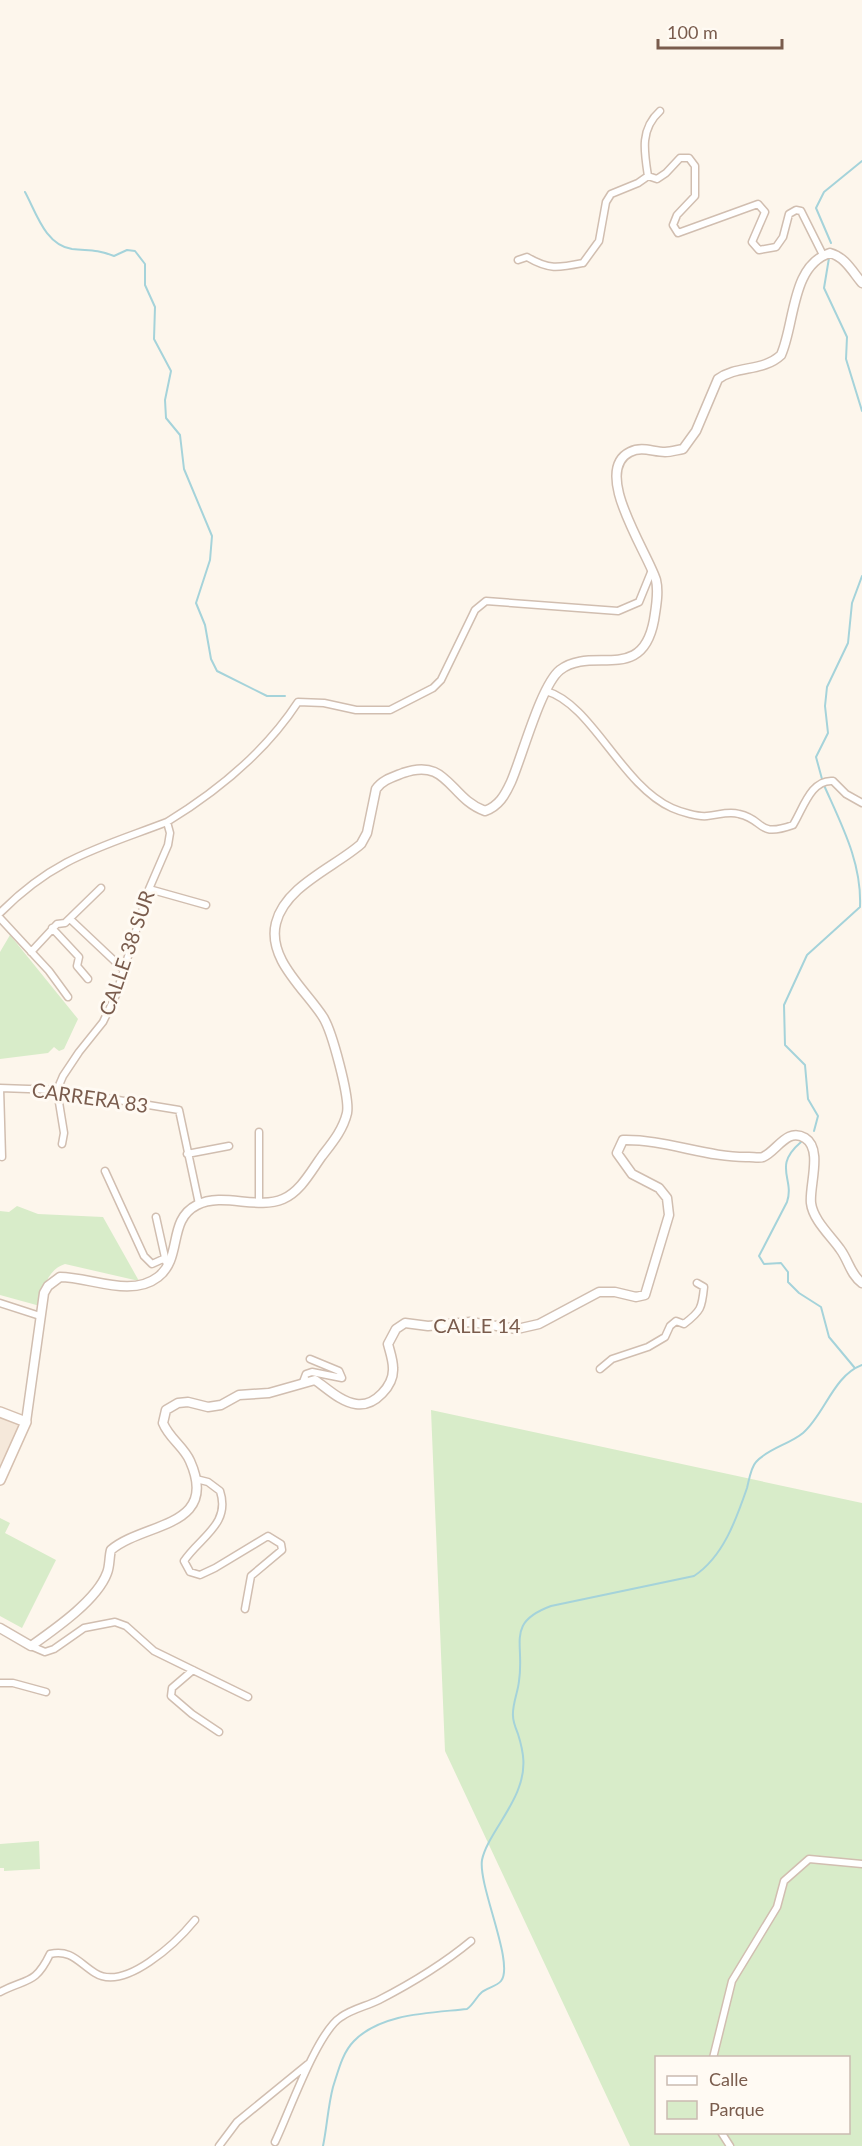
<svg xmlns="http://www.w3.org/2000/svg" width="862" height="2146" font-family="Lato,sans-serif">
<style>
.residential{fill:#f5e8da}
.green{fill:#d8ecc9;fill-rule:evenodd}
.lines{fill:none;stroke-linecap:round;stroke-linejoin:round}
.stream{stroke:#a5d3da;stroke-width:2}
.minor-casing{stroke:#d1beb0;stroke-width:9}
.tertiary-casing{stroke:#d1beb0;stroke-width:11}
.secondary-casing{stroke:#d6c0b0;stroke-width:12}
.minor{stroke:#fff;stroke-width:6}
.tertiary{stroke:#fff;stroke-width:8}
.secondary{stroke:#fff;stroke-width:9}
.labels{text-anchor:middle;stroke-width:6;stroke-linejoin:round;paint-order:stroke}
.street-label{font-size:20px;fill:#7a5c4d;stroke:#fffaf3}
</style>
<rect width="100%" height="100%" fill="#fdf6ec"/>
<!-- residential -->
<path class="residential" d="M 0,1417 L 22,1425 L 0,1469 Z"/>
<!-- green -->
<path class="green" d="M 10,935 L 78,1019 L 64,1049 L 59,1051 L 54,1047 L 48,1053 L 0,1059 L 0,952 Z
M 17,1206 L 38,1214 L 103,1217 L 139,1281 L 65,1264 C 47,1270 43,1288 40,1306 L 0,1295 L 0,1211 L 9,1212 Z
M 431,1410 L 862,1503 L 862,2146 L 630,2146 L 445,1751 ZM 656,2058 L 848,2058 L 848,2132 L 656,2132 Z
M 0,1518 L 10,1523 L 5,1533 L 56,1560 L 22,1628 L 0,1616 Z
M 39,1841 L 40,1869 L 4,1871 L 4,1868 L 0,1868 L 0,1844 Z"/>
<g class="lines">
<!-- stream -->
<path class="stream" d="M 25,192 C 36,212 45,245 72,249 C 90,251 95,249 114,256 L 127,250 L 135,251 L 145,264 L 145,285 L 155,307 L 154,339 L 171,371 L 165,400 L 166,418 L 180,435 L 184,469 L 212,536 L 210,560 L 196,603 L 205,625 L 211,659 L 217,671 L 267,696 L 285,696
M 831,243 L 816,208 L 824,192 L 862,161
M 829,258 L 824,288 L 847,337 L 846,359 L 862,411
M 822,779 L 816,757 L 828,733 L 825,706 L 827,687 L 848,643 L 852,603 L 862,576
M 814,1131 L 818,1116 L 808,1099 L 805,1065 L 785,1045 L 784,1005 L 807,955 L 860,907 C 862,862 841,824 823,783
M 801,1142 C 772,1167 795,1178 787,1202 L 759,1256 L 764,1264 L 781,1263 L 788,1272 L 788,1282 L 799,1293 L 821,1307 L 829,1337 L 854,1367
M 323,2146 C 327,2127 328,2106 333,2087 C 338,2072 342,2053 354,2041 C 381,2013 431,2013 467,2009 C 474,2004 476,1997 482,1992 C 487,1988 497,1986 501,1981 C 515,1964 478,1886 482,1860 C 486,1839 512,1810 519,1787 C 526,1768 524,1753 518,1734 C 516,1729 513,1722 513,1716 C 512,1705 518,1692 519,1681 C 525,1643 505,1623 551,1606 L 694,1576 C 723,1557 736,1520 747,1488 C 749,1480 751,1467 756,1462 C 767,1449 790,1444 803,1433 C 825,1414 833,1376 862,1365"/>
<!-- minor casing -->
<g class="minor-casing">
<path id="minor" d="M 648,176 L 657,179 L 666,173 L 680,158 L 689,158 L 695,166 L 695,196 L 677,215 L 673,225 L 678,233 L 758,204 L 765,212 L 752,242 L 759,250 L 776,247 L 783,237 L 789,214 L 796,210 L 801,211 L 823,255
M 648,176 C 644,151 640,129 660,111
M 518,260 L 527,257 C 549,270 558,268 583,263 L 599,241 L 606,202 L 611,194 L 638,183 L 648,176
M 546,691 C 592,704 621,785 672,808 C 681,812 698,817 707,816 C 719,815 728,811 739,814 C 766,820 756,838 793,825 C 803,809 811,779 833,781 L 846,794 L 862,803
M 149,889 L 206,905
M 0,913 C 54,858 99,848 167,822 C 216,792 266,751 298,702 L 324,703 L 356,710 L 390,710 L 433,688 L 441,680 L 475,610 L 486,601 L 618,611 L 639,602 L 652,570
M 0,918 L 49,971 L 68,997
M 70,919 L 123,969
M 52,928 L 79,957 L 77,966 L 88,979
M 31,952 L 57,924 L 65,923 L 101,888
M 0,1088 L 57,1090 L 179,1110 L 199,1204
M 0,1088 L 2,1157
M 259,1132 L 259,1201
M 62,1144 L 64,1133 L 57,1090 L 63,1076 L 79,1052 L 103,1022 L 116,995 L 149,889 L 168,845 L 170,833 L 167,822
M 187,1154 L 229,1146
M 105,1171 L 144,1256 L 152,1264 L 163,1259 L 169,1263
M 156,1217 L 166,1262
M 0,1303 L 40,1316
M 600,1369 L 612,1359 L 648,1347 L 665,1337 L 670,1326 L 676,1321 L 684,1324 C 701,1311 702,1308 704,1287 L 697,1283
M 303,1382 L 306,1374 L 312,1372 L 342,1378 L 339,1371 L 310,1359
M 196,1479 L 208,1482 L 220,1491 C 231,1524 200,1537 184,1561 L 190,1572 L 200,1575 L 215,1568 L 268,1536 L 281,1544 L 282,1550 L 251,1576 L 245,1609
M 31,1646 L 45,1652 L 54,1649 L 84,1628 L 115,1622 L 126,1626 L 154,1651 L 248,1697
M 193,1670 L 172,1688 L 171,1696 L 192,1714 L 219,1732
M 0,1683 L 13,1683 L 46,1692
M 0,1992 C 27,1978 35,1985 50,1954 C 71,1949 79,1963 95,1973 C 125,1992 177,1942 195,1920
M 713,2058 L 732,1981 L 777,1907 L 784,1881 L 809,1859 L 862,1864
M 721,2132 L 730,2146
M 275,2142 C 289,2113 317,2032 341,2017 C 352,2009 367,2006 379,2000 C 412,1983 442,1965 471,1941
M 219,2146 L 237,2122 L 308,2064"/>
</g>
<!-- tertiary casing -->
<g class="tertiary-casing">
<path id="tertiary" d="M 26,1422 L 44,1293 L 48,1286 L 60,1277 C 90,1277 131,1298 158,1277 C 183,1258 167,1220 197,1205 C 223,1192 257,1210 283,1199 C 301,1191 311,1171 322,1156 C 332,1143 343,1130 347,1113 C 350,1098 332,1031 323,1017 C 305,989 267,959 276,923 C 285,886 335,867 361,844 L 367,833 L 376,789 C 382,780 393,777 403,773 C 448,757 449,798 485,811 C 499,806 505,795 511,782 C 522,757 541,685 560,670 C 592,645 642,685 654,620 C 656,607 659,592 656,580 C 648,553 591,471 630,452 C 642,446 653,452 665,452 C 671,452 677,450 683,449 L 696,431 L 718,379 C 737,365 763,372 781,355 C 795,324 791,265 830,253 C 845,257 852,271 862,283
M 0,1628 L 31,1646 C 55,1629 97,1600 107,1573 C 110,1566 109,1557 111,1550 C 144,1522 220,1528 190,1461 C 184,1447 169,1438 163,1423 L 166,1410 L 178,1403 L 188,1402 L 208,1407 L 221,1405 L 239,1395 L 269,1393 L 315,1380 C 328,1389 341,1402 356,1404 C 375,1407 394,1385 393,1368 C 393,1360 390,1352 388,1344 L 396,1329 L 405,1323 L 428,1326 L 470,1322 L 517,1329 L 539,1324 L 599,1292 L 615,1292 L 636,1297 L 645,1295 L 669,1215 L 667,1198 L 659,1188 L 632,1174 L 617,1153 L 623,1140 C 665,1139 707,1158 749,1157 C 753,1157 760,1158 763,1157 C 777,1151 787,1127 805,1138 C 823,1149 809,1186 811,1203 C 813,1220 831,1236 840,1249 C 849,1261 850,1274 862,1283"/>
</g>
<!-- secondary casing -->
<g class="secondary-casing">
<path id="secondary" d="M 0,1412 L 26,1422 L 0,1480"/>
</g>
<!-- minor -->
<use href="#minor" class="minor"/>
<!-- tertiary -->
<use href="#tertiary" class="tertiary"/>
<!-- secondary -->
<use href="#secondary" class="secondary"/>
</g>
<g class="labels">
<!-- street labels -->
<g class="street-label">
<text transform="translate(127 953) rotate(-71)" y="7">CALLE 38 SUR</text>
<text transform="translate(90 1098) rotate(8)" y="7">CARRERA 83</text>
<text x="477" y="1333">CALLE 14</text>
</g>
</g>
<!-- legend -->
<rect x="655" y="2056" width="195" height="78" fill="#fffaf3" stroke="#cabbb1" stroke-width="1.5"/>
<rect x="667" y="2076" width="30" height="9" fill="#ffffff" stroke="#cabbb1" stroke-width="1.5"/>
<text x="709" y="2086" font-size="18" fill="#7a5c4d">Calle</text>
<rect x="667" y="2101" width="30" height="18" fill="#d8ecc9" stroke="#cabbb1" stroke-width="1.5"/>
<text x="709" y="2116" font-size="18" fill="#7a5c4d">Parque</text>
<!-- scale -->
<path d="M658 39v9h124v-9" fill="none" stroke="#7a5c4d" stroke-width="3"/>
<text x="667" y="39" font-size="18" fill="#7a5c4d" stroke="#fffaf3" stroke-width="4.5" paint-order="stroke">100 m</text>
</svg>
